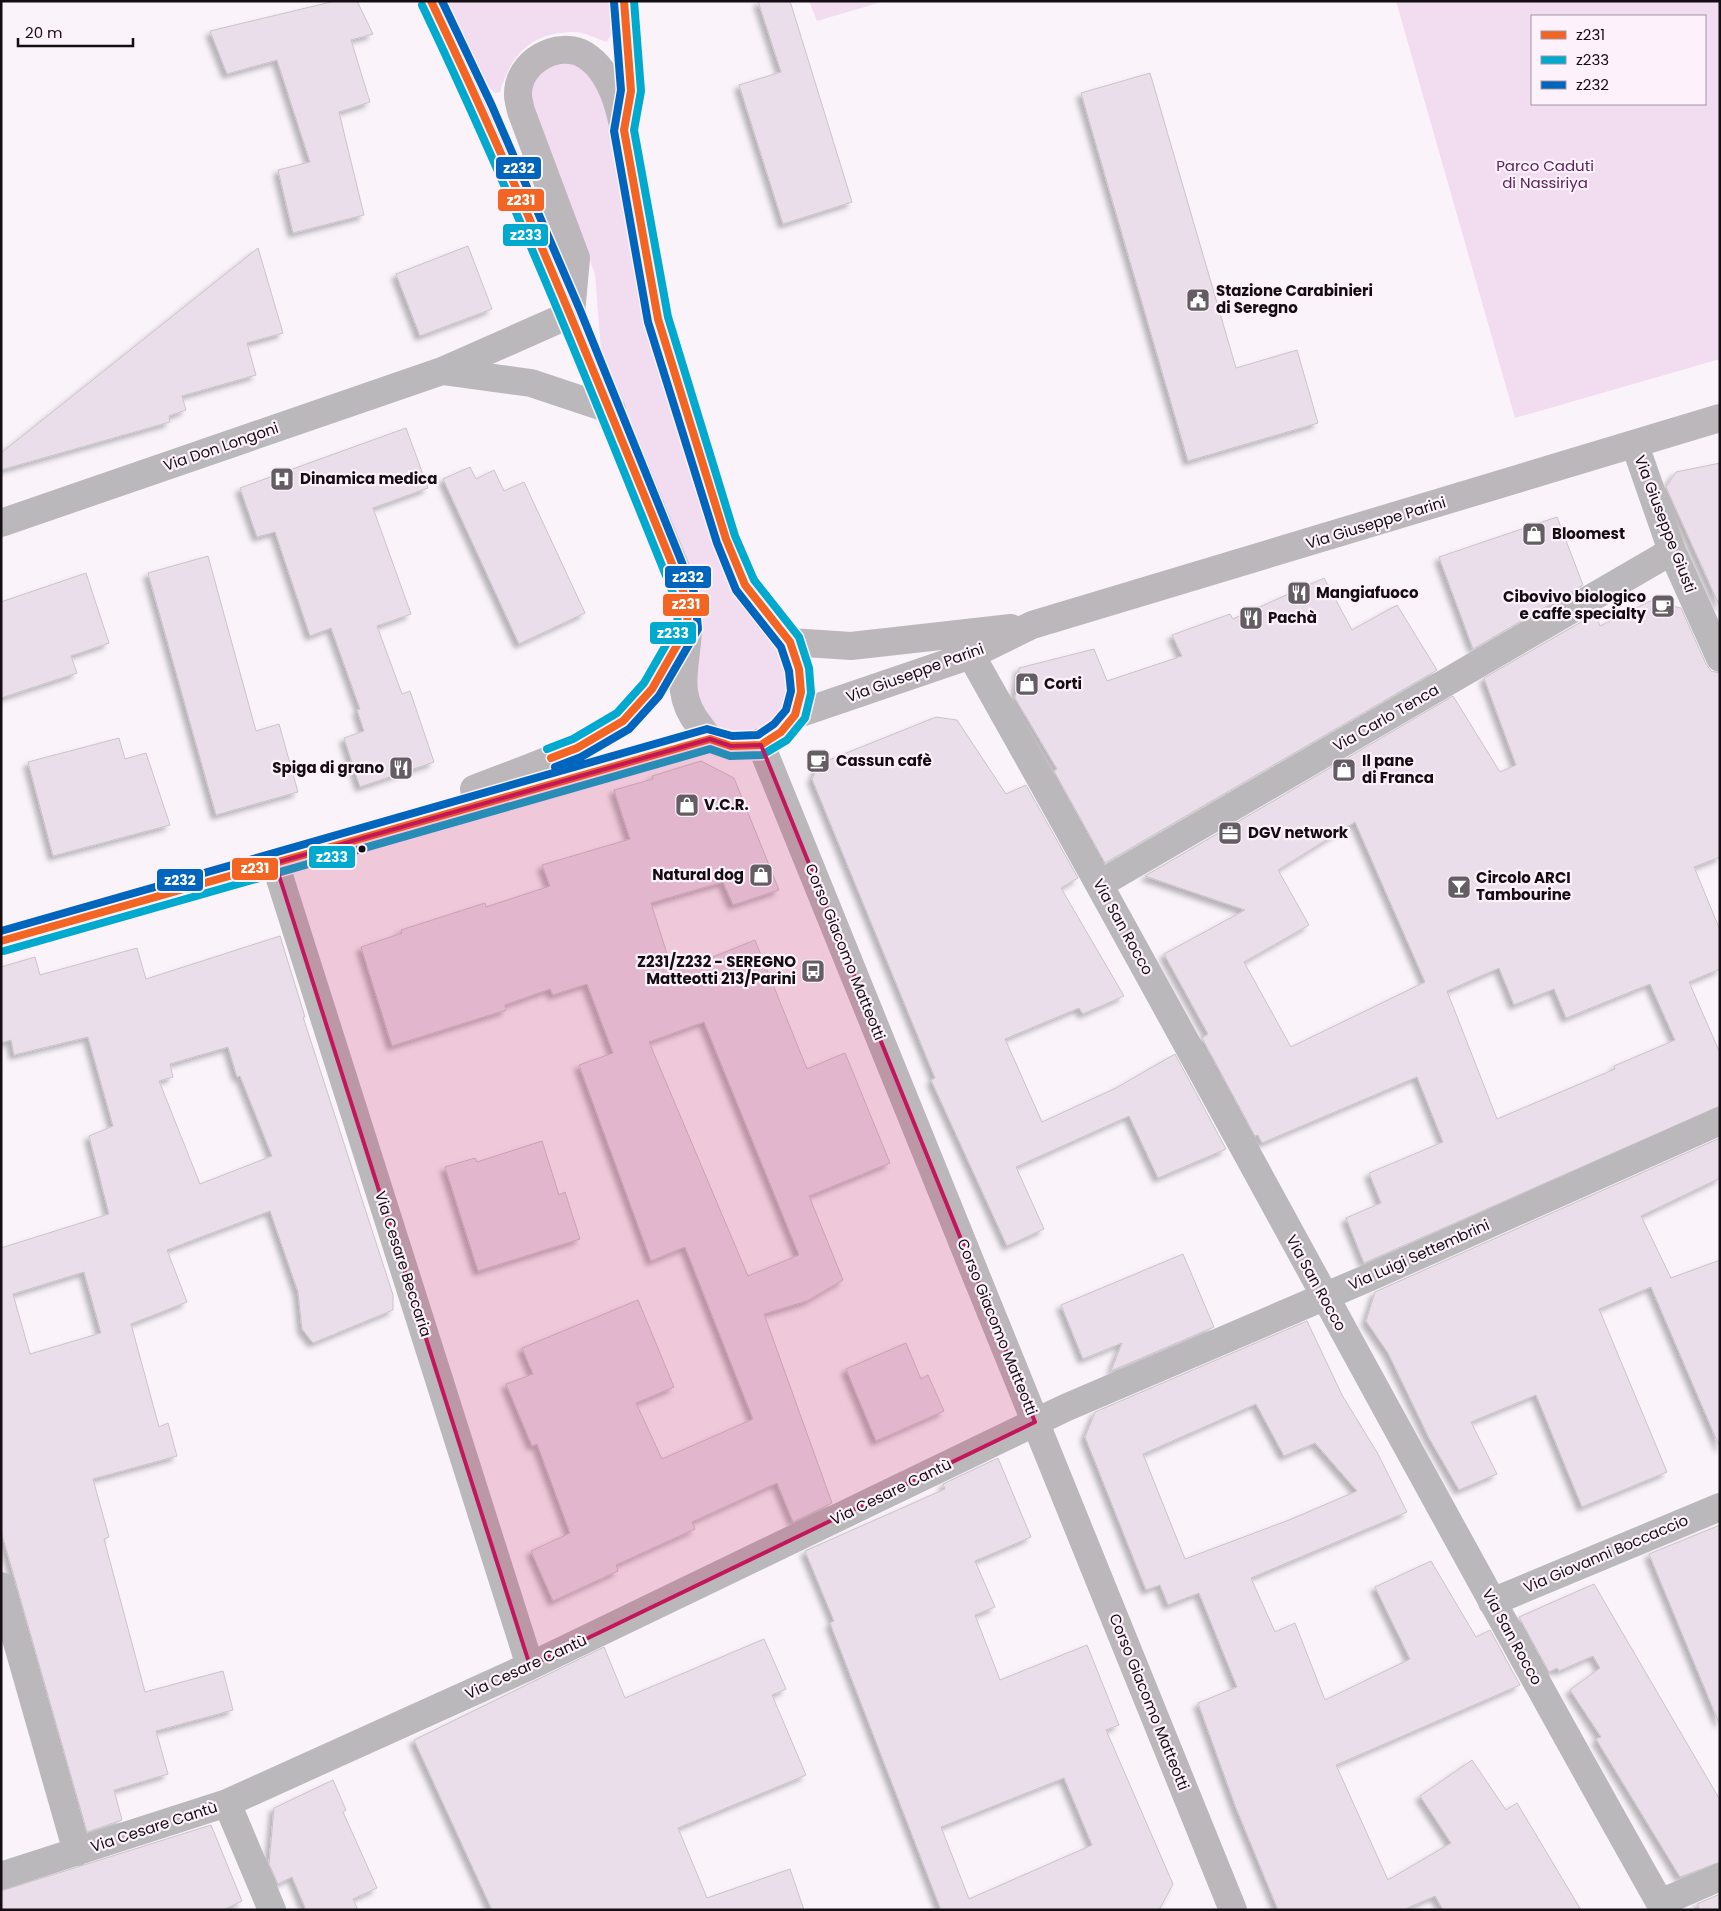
<svg xmlns="http://www.w3.org/2000/svg" width="1721" height="1911" font-family="Poppins,sans-serif">
<style>
.green{fill:#f1dcf0;fill-rule:evenodd}
.building{fill:#eadeea;stroke:#cac4ca;fill-rule:evenodd;filter:url(#shadow)}
.lines{fill:none;stroke-linecap:round;stroke-linejoin:round}
.street{stroke:#bbb8bb;stroke-width:28}
.secondary{stroke:#bbb7ba;stroke-width:28}
.bus-1-casing{stroke:#fdf1fc;stroke-width:11}
.bus-2-casing{stroke:#fdf1fc;stroke-width:11}
.bus-3-casing{stroke:#fdf1fc;stroke-width:11}
.bus-1{stroke:#f26522;stroke-width:8}
.bus-2{stroke:#00a9ce;stroke-width:8}
.bus-3{stroke:#0065bd;stroke-width:8}
.marked{fill:#c2185b;fill-opacity:0.2;stroke:#c2185b;stroke-width:4;stroke-linejoin:round}
.bus-dot{fill:#140d13;stroke:#fdf1fc;stroke-width:2}
.labels{text-anchor:middle;stroke-width:4.5;stroke-linejoin:round;paint-order:stroke}
.park-label{font-size:15px;fill:#5c235a;stroke:#fdf1fc}
.poi-label{font-size:15px;font-weight:bold;fill:#140d13;stroke:#fdf1fc;text-anchor:start}
.street-label{font-size:15px;fill:#140d13;stroke:#fdf1fc}
.line-badge{stroke:#fdf1fc;stroke-width:2}
.badge-label{font-size:14px;text-anchor:middle;font-weight:bold;fill:#fff}
</style>
<defs>
<filter id="shadow"><feDropShadow dx="-4.5" dy="4.5" stdDeviation="2.5" flood-color="#0004"/></filter>
</defs>
<rect width="100%" height="100%" fill="#faf4fa"/>
<!-- green -->
<path class="green" d="M 445,1 L 609,1 L 611,34 L 607,42 C 597,39 585,32 574,32 C 532,32 511,54 500,92 L 495,93 L 489,87 Z
M 809,1 L 885,1 L 817,21 Z
M 1396,1 L 1720,1 L 1720,359 L 1515,418 ZM 1532,16 L 1705,16 L 1705,104 L 1532,104 Z
M 563,60 L 586,70 L 604,102 L 613,133 L 641,295 L 788,672 C 794,754 690,757 696,672 L 601,351 L 595,274 L 532,107 C 527,77 539,73 563,60 Z"/>
<!-- building -->
<path class="building" d="M 335,1 L 357,1 L 373,34 L 351,40 L 370,102 L 339,112 L 364,215 L 293,233 L 278,170 L 310,162 L 277,60 L 227,74 L 210,31 Z
M 758,1 L 790,1 L 852,202 L 783,224 L 739,85 L 781,72 Z
M 1150,73 L 1236,368 L 1297,350 L 1318,423 L 1188,461 L 1081,93 Z
M 468,246 L 492,309 L 420,336 L 396,274 Z
M 258,248 L 283,333 L 247,343 L 256,375 L 182,396 L 186,410 L 169,416 L 170,422 L 1,470 L 1,453 Z
M 406,428 L 428,488 L 373,508 L 411,614 L 377,626 L 402,694 L 410,691 L 434,762 L 360,787 L 344,738 L 364,731 L 357,710 L 360,709 L 331,628 L 310,636 L 275,532 L 257,537 L 240,488 Z
M 1720,463 L 1720,607 L 1666,487 L 1676,472 Z
M 470,467 L 476,479 L 494,470 L 504,491 L 524,482 L 585,613 L 519,644 L 443,479 Z
M 1557,517 L 1583,585 L 1473,649 L 1439,557 Z
M 208,556 L 256,731 L 279,724 L 298,792 L 216,815 L 148,573 Z
M 86,573 L 109,643 L 71,656 L 77,673 L 1,698 L 1,602 Z
M 1324,578 L 1352,630 L 1397,605 L 1437,670 L 1105,863 L 1054,771 L 1057,769 L 1015,698 L 1019,668 L 1094,649 L 1107,681 L 1182,656 L 1172,635 L 1230,614 L 1233,619 Z
M 1650,601 L 1681,608 L 1706,664 L 1711,671 L 1720,673 L 1720,857 L 1694,867 L 1720,930 L 1720,969 L 1689,982 L 1720,1053 L 1720,1106 L 1364,1263 L 1346,1218 L 1381,1203 L 1369,1173 L 1443,1142 L 1417,1077 L 1262,1143 L 1258,1135 L 1255,1136 L 1202,1038 L 1208,1034 L 1164,954 L 1245,910 L 1145,876 L 1453,696 L 1500,772 L 1516,765 L 1484,678 L 1595,614 L 1600,626 ZM 1355,822 L 1425,982 L 1291,1047 L 1244,962 L 1309,925 L 1278,870 ZM 1499,968 L 1514,1005 L 1554,989 L 1566,1018 L 1650,984 L 1675,1040 L 1614,1066 L 1615,1069 L 1497,1119 L 1447,991 Z
M 936,717 L 957,720 L 1006,794 L 1026,785 L 1078,878 L 1061,888 L 1124,996 L 1083,1014 L 1079,1008 L 1005,1039 L 1042,1122 L 1116,1088 L 1175,1054 L 1226,1149 L 1158,1178 L 1129,1116 L 1016,1167 L 1044,1229 L 1007,1246 L 931,1080 L 935,1078 L 812,779 L 819,764 Z
M 119,738 L 125,759 L 146,753 L 170,825 L 53,856 L 28,762 Z
M 701,761 L 734,778 L 779,890 L 733,905 L 723,882 L 651,903 L 673,973 L 755,940 L 807,1069 L 845,1053 L 890,1163 L 809,1196 L 843,1280 L 807,1301 L 764,1314 L 832,1503 L 793,1522 L 777,1483 L 692,1522 L 695,1529 L 616,1565 L 618,1571 L 553,1601 L 531,1551 L 570,1533 L 537,1444 L 532,1446 L 506,1384 L 533,1374 L 522,1348 L 638,1300 L 674,1387 L 636,1403 L 662,1459 L 753,1419 L 685,1247 L 651,1261 L 579,1065 L 613,1053 L 587,984 L 553,995 L 550,989 L 505,1005 L 506,1010 L 392,1046 L 361,947 L 402,933 L 401,930 L 485,903 L 486,907 L 550,886 L 542,865 L 630,839 L 614,790 L 653,779 L 652,776 ZM 704,1022 L 799,1255 L 748,1276 L 649,1042 Z
M 280,936 L 305,1017 L 303,1017 L 393,1295 L 393,1310 L 313,1343 L 302,1329 L 298,1292 L 270,1211 L 167,1250 L 187,1302 L 131,1324 L 159,1427 L 168,1423 L 177,1456 L 93,1479 L 109,1537 L 104,1539 L 145,1692 L 223,1671 L 233,1710 L 156,1731 L 168,1774 L 114,1790 L 122,1820 L 87,1832 L 1,1531 L 1,1248 L 109,1214 L 89,1136 L 113,1126 L 88,1037 L 14,1055 L 11,1040 L 1,1043 L 1,967 L 35,957 L 40,975 L 137,948 L 146,979 ZM 228,1047 L 237,1077 L 240,1076 L 272,1156 L 200,1184 L 159,1081 L 173,1077 L 170,1064 ZM 84,1272 L 101,1333 L 30,1354 L 13,1294 Z
M 1720,1138 L 1720,1178 L 1641,1216 L 1671,1278 L 1720,1260 L 1720,1448 L 1651,1287 L 1599,1309 L 1667,1472 L 1582,1507 L 1536,1395 L 1471,1422 L 1497,1474 L 1459,1490 L 1429,1438 L 1388,1353 L 1366,1321 L 1375,1292 Z
M 542,1141 L 559,1195 L 565,1192 L 580,1239 L 478,1271 L 445,1167 L 475,1158 L 477,1162 Z
M 1183,1254 L 1214,1327 L 1111,1371 L 1122,1343 L 1083,1359 L 1061,1305 Z
M 1307,1321 L 1342,1395 L 1378,1454 L 1407,1512 L 1251,1578 L 1275,1632 L 1295,1623 L 1325,1700 L 1410,1659 L 1375,1587 L 1431,1561 L 1476,1637 L 1490,1630 L 1520,1685 L 1336,1765 L 1388,1880 L 1451,1843 L 1420,1796 L 1472,1760 L 1506,1810 L 1517,1803 L 1581,1910 L 1443,1910 L 1435,1896 L 1403,1910 L 1278,1910 L 1236,1808 L 1198,1703 L 1237,1687 L 1199,1593 L 1168,1605 L 1160,1585 L 1146,1590 L 1085,1437 L 1095,1412 ZM 1256,1404 L 1284,1456 L 1315,1443 L 1357,1491 L 1289,1520 L 1185,1559 L 1143,1454 Z
M 906,1343 L 921,1379 L 928,1375 L 944,1411 L 876,1441 L 846,1369 Z
M 998,1458 L 1031,1537 L 975,1561 L 995,1607 L 975,1615 L 1000,1680 L 1087,1645 L 1119,1725 L 1106,1730 L 1173,1884 L 1159,1910 L 941,1910 L 830,1623 L 834,1621 L 805,1551 L 945,1489 L 943,1484 ZM 1064,1778 L 1092,1845 L 969,1899 L 941,1827 Z
M 1720,1525 L 1720,1723 L 1719,1723 L 1649,1554 Z
M 1594,1584 L 1720,1800 L 1720,1862 L 1680,1877 L 1596,1739 L 1601,1737 L 1570,1690 L 1600,1668 L 1593,1656 L 1559,1671 L 1557,1668 L 1549,1672 L 1519,1617 Z
M 764,1639 L 786,1689 L 772,1695 L 806,1775 L 678,1828 L 707,1898 L 790,1869 L 804,1910 L 492,1910 L 414,1740 L 604,1647 L 625,1698 Z
M 333,1780 L 346,1810 L 343,1812 L 377,1888 L 353,1899 L 358,1910 L 306,1910 L 292,1877 L 278,1884 L 269,1864 L 274,1808 Z
M 211,1825 L 242,1901 L 223,1910 L 1,1910 L 1,1891 Z
M 1720,1894 L 1720,1910 L 1700,1910 L 1697,1904 Z"/>
<g class="lines">
<!-- street -->
<path class="street" d="M 442,371 L 531,383 L 612,410
M 1635,445 L 1672,551 L 1720,658
M 1,523 L 442,371 L 571,314
M 971,655 C 1206,1071 1429,1494 1664,1910
M 275,863 L 530,1666
M 1100,884 L 1672,551
M 1,1586 L 77,1852
M 1492,1602 L 1720,1507
M 227,1803 L 272,1910
M 1,1876 L 227,1803 L 530,1666 L 1065,1408 L 1368,1278 L 1720,1121
M 1660,1903 L 1720,1877"/>
<!-- secondary -->
<path class="secondary" d="M 431,1 L 483,110 L 571,314 L 675,566 C 682,586 688,605 688,625 C 688,664 672,691 699,725 C 702,729 706,736 710,738 C 718,745 731,746 741,746 C 784,743 806,713 799,671 C 793,633 761,615 744,584 C 723,542 712,493 698,448 C 684,404 667,360 658,316 C 648,271 641,225 633,180 C 628,153 625,125 616,99 C 610,82 601,65 585,55 C 558,39 517,62 518,95 C 518,100 520,106 521,111 L 576,258 L 571,314
M 624,1 L 631,91 L 626,121
M 790,642 L 851,646 L 1011,628
M 795,715 L 971,655 L 1032,625 L 1720,418
M 761,745 L 1233,1910
M 474,789 C 536,764 610,745 652,690 C 665,673 674,651 684,633
M 1,941 L 710,739"/>
<!-- bus-1 casing -->
<g class="bus-1-casing">
<path id="bus-1" d="M 431,1 C 524,196 604,396 685,596 L 688,626 L 652,689 L 623,721 L 577,748 L 551,758
M 1,941 L 710,739 L 731,746 L 761,745 L 781,732 L 795,715 L 801,692 L 799,669 L 790,642 L 745,585 L 726,539 L 658,319 L 624,130 L 631,91 L 624,1"/>
</g>
<!-- bus-2 casing -->
<g class="bus-2-casing">
<path id="bus-2" d="M 422,5 C 515,200 595,399 675,598 L 678,624 L 644,683 L 617,713 L 573,739 L 547,749
M 4,951 L 710,749 L 730,756 L 762,755 L 787,740 L 805,718 L 811,693 L 809,668 L 799,637 L 754,580 L 735,536 L 668,317 L 634,130 L 641,91 L 634,1"/>
</g>
<!-- bus-3 casing -->
<g class="bus-3-casing">
<path id="bus-3" d="M 442,1 L 492,106 L 580,310 L 695,595 L 698,629 L 659,696 L 629,729 L 581,757 L 555,767
M 1,931 L 707,729 L 732,736 L 758,735 L 774,724 L 786,710 L 791,691 L 789,671 L 781,647 L 736,590 L 717,543 L 648,322 L 614,131 L 621,90 L 614,2"/>
</g>
<!-- bus-1 -->
<use href="#bus-1" class="bus-1"/>
<!-- bus-2 -->
<use href="#bus-2" class="bus-2"/>
<!-- bus-3 -->
<use href="#bus-3" class="bus-3"/>
</g>
<!-- marked area -->
<path class="marked" d="M 710,739 L 731,746 L 761,745 L 1035,1422 L 530,1666 L 275,863 Z"/>
<!-- icons -->
<defs>
<g id="civic-square" transform="scale(1.25)"><rect x="-9" y="-9" width="18" height="18" rx="4" fill="#645e64" stroke="#fdf1fc"/><path d="M-.6-6.5H3V-4.5H.6V-3L4-1V1h2V6H-6V1h2V-1L-.6-3ZM-1.2 2.5V6h2.4V2.5Z" fill="#fff"/></g>
<g id="hospital-square" transform="scale(1.25)"><rect x="-9" y="-9" width="18" height="18" rx="4" fill="#645e64" stroke="#fdf1fc"/><path d="M-5-5h3v3.5h4V-5h3V5h-3V1.5h-4V5h-3Z" fill="#fff"/></g>
<g id="shop-square" transform="scale(1.25)"><rect x="-9" y="-9" width="18" height="18" rx="4" fill="#645e64" stroke="#fdf1fc"/><path d="M-5-2.5h2.3a2.7 3.5 0 0 1 5.4 0H5L5.5 6h-11ZM-1.5-2.5h3a1.5 2.3 0 0 0-3 0Z" fill="#fff"/></g>
<g id="restaurant-square" transform="scale(1.25)"><rect x="-9" y="-9" width="18" height="18" rx="4" fill="#645e64" stroke="#fdf1fc"/><path d="M-5-6h1v4h1v-4h1v4h1v-4h1v5L-1.5 .5V6h-2V.5L-5-1ZM5-6V6H3V1.5H1.5Q1.5-4 5-6Z" fill="#fff"/></g>
<g id="cafe-square" transform="scale(1.25)"><rect x="-9" y="-9" width="18" height="18" rx="4" fill="#645e64" stroke="#fdf1fc"/><path d="M-5.5-4.5H6V0H3Q3 3.5 0 3.5H-2.5Q-5.5 3.5-5.5 0ZM3-3.2v2h1.7v-2ZM-6 4.5H4V6H-6Z" fill="#fff"/></g>
<g id="office-square" transform="scale(1.25)"><rect x="-9" y="-9" width="18" height="18" rx="4" fill="#645e64" stroke="#fdf1fc"/><path d="M-6-3h4V-5.5h4V-3h4V5H-6ZM-1-4.5V-3h2v-1.5ZM-6 0V1H6V0Z" fill="#fff"/></g>
<g id="bar-square" transform="scale(1.25)"><rect x="-9" y="-9" width="18" height="18" rx="4" fill="#645e64" stroke="#fdf1fc"/><path d="M-6-5H6L.8 .8V4.5H3.5V6h-7V4.5H-.8V.8Z" fill="#fff"/></g>
<g id="bus-square" transform="scale(1.25)"><rect x="-9" y="-9" width="18" height="18" rx="4" fill="#645e64" stroke="#fdf1fc"/><path d="M-5-6H5V4H4V6H2V4H-2V6H-4V4H-5ZM-3.5-4V0h7V-4ZM-3.5 1.2v1.5H-2V1.2ZM2 1.2v1.5H3.5V1.2Z" fill="#fff"/></g>
</defs>
<g fill-rule="evenodd">
<use href="#civic-square" x="1198" y="300"/>
<use href="#hospital-square" x="282" y="479"/>
<use href="#shop-square" x="1534" y="534"/>
<use href="#restaurant-square" x="1299" y="593"/>
<use href="#cafe-square" x="1663" y="606"/>
<use href="#restaurant-square" x="1251" y="618"/>
<use href="#shop-square" x="1027" y="684"/>
<use href="#cafe-square" x="818" y="761"/>
<use href="#restaurant-square" x="401" y="768"/>
<use href="#shop-square" x="1344" y="770"/>
<use href="#shop-square" x="687" y="805"/>
<use href="#office-square" x="1230" y="833"/>
<use href="#shop-square" x="761" y="875"/>
<use href="#bar-square" x="1459" y="887"/>
<use href="#bus-square" x="813" y="971"/>
</g>
<!-- markers -->
<circle class="bus-dot" cx="362" cy="849" r="4.5"/>
<g class="labels">
<!-- park labels -->
<g class="park-label">
<text x="1545" y="171">Parco Caduti<tspan x="1545" dy="17">di Nassiriya</tspan></text>
</g>
<!-- poi labels -->
<g class="poi-label">
<text x="1216" y="296">Stazione Carabinieri<tspan x="1216" dy="17">di Seregno</tspan></text>
<text x="300" y="484">Dinamica medica</text>
<text x="1552" y="539">Bloomest</text>
<text x="1316" y="598">Mangiafuoco</text>
<text x="1646" y="602" text-anchor="end">Cibovivo biologico<tspan x="1646" dy="17">e caffe specialty</tspan></text>
<text x="1268" y="623">Pachà</text>
<text x="1044" y="689">Corti</text>
<text x="836" y="766">Cassun cafè</text>
<text x="1362" y="766">Il pane<tspan x="1362" dy="17">di Franca</tspan></text>
<text x="384" y="773" text-anchor="end">Spiga di grano</text>
<text x="704" y="810">V.C.R.</text>
<text x="1248" y="838">DGV network</text>
<text x="744" y="880" text-anchor="end">Natural dog</text>
<text x="1476" y="883">Circolo ARCI<tspan x="1476" dy="17">Tambourine</tspan></text>
<text x="796" y="967" text-anchor="end">Z231/Z232 - SEREGNO<tspan x="796" dy="17">Matteotti 213/Parini</tspan></text>
</g>
<!-- street labels -->
<g class="street-label">
<text transform="translate(221 447) rotate(-19)" y="5">Via Don Longoni</text>
<text transform="translate(1376 523) rotate(-17)" y="5">Via Giuseppe Parini</text>
<text transform="translate(1665 524) rotate(69)" y="5">Via Giuseppe Giusti</text>
<text transform="translate(915 673) rotate(-20)" y="5">Via Giuseppe Parini</text>
<text transform="translate(1386 718) rotate(-30)" y="5">Via Carlo Tenca</text>
<text transform="translate(1123 927) rotate(61)" y="5">Via San Rocco</text>
<text transform="translate(845 952) rotate(68)" y="5">Corso Giacomo Matteotti</text>
<text transform="translate(1419 1255) rotate(-24)" y="5">Via Luigi Settembrini</text>
<text transform="translate(403 1264) rotate(72)" y="5">Via Cesare Beccaria</text>
<text transform="translate(1316 1283) rotate(61)" y="5">Via San Rocco</text>
<text transform="translate(997 1327) rotate(68)" y="5">Corso Giacomo Matteotti</text>
<text transform="translate(891 1492) rotate(-26)" y="5">Via Cesare Cantù</text>
<text transform="translate(1606 1554) rotate(-23)" y="5">Via Giovanni Boccaccio</text>
<text transform="translate(1512 1637) rotate(61)" y="5">Via San Rocco</text>
<text transform="translate(526 1667) rotate(-25)" y="5">Via Cesare Cantù</text>
<text transform="translate(1149 1702) rotate(68)" y="5">Corso Giacomo Matteotti</text>
<text transform="translate(154 1827) rotate(-18)" y="5">Via Cesare Cantù</text>
</g>
</g>
<g class="line-badge">
<rect x="495" y="156" width="47" height="24" rx="5" fill="#0065bd"/>
<rect x="497" y="188" width="48" height="24" rx="5" fill="#f26522"/>
<rect x="502" y="223" width="47" height="24" rx="5" fill="#00a9ce"/>
<rect x="664" y="565" width="48" height="24" rx="5" fill="#0065bd"/>
<rect x="662" y="593" width="48" height="24" rx="5" fill="#f26522"/>
<rect x="649" y="621" width="48" height="24" rx="5" fill="#00a9ce"/>
<rect x="308" y="845" width="48" height="24" rx="5" fill="#00a9ce"/>
<rect x="231" y="857" width="48" height="24" rx="5" fill="#f26522"/>
<rect x="156" y="868" width="48" height="24" rx="5" fill="#0065bd"/>
</g>
<g class="badge-label">
<text x="519" y="173">z232</text>
<text x="521" y="205">z231</text>
<text x="526" y="240">z233</text>
<text x="688" y="582">z232</text>
<text x="686" y="609">z231</text>
<text x="673" y="638">z233</text>
<text x="332" y="862">z233</text>
<text x="255" y="873">z231</text>
<text x="180" y="885">z232</text>
</g>
<!-- border -->
<rect width="1721" height="1911" fill="none" stroke="#140d13" stroke-width="5"/>
<!-- legend -->
<rect x="1531" y="15" width="175" height="90" fill="#fdf1fc" stroke="#a0969f"/>
<rect x="1541" y="31" width="25" height="8" fill="#f26522" stroke="#a0969f"/>
<text x="1576" y="40" font-size="15" fill="#140d13">z231</text>
<rect x="1541" y="56" width="25" height="8" fill="#00a9ce" stroke="#a0969f"/>
<text x="1576" y="65" font-size="15" fill="#140d13">z233</text>
<rect x="1541" y="81" width="25" height="8" fill="#0065bd" stroke="#a0969f"/>
<text x="1576" y="90" font-size="15" fill="#140d13">z232</text>
<!-- scale -->
<path d="M18 38v8h115v-8" fill="none" stroke="#140d13" stroke-width="2.5"/>
<text x="25" y="38" font-size="15" fill="#140d13" stroke="#fdf1fc" stroke-width="4" paint-order="stroke">20 m</text>
</svg>
